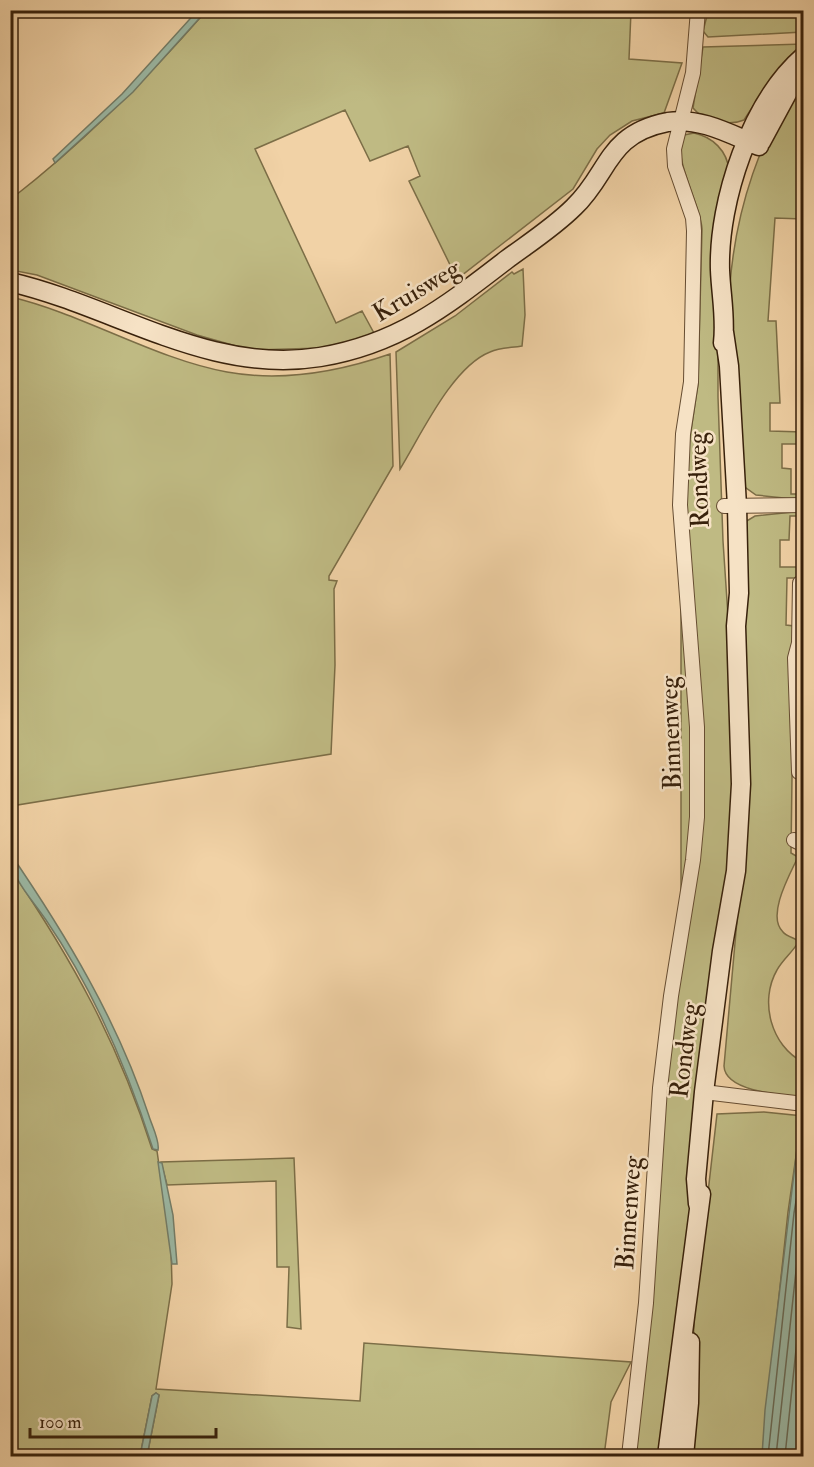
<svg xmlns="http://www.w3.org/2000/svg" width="814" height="1467" font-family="'IM FELL Double Pica',serif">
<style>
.green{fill:#bfba83;stroke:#7c6e47;stroke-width:1.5}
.water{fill:#9bb8a4;stroke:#737c67;stroke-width:1.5}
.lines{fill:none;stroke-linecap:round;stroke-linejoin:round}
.shore{stroke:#6a6c58;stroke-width:1.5}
.minor-casing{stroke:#664d32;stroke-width:16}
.secondary-casing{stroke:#38210b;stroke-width:21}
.minor{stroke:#f6e2c5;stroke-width:14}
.secondary{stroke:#f6e2c5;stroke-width:18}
.labels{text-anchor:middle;stroke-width:5;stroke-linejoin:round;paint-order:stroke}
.street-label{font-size:26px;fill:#38210b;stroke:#f6e2c5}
</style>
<rect width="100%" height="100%" fill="#f1d2a6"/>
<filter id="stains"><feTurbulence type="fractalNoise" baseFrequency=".00333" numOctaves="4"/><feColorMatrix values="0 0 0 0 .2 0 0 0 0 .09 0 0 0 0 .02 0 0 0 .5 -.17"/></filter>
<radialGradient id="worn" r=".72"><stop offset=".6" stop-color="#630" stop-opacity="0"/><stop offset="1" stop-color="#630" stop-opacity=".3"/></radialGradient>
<!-- green -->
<path class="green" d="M 206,11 L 631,11 L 629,59 L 682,63 L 664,113 L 632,121 L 610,135 L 597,149 L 573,189 L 457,279 L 409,181 L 420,176 L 408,146 L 370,161 L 345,110 L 255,149 L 336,323 L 362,311 L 375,335 L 322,348 L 250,350 L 197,335 L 37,275 L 11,270 L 11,199 C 82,144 146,80 206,11 Z
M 714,11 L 803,11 L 803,32 L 708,37 L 703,31 L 707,16 Z
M 803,44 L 769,82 L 744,120 C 730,126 703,121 693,108 L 703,47 Z
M 803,74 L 803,219 L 775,218 L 768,321 L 776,321 L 780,403 L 770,403 L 770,431 L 803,432 L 803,444 L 782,444 L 782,468 L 791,469 L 791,494 L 803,494 L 803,500 L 756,495 L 742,485 C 740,439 737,394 734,348 C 733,327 728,304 730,284 C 736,209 760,136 803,74 Z
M 694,133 C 713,137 727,151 729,170 L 718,339 L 718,397 L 723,541 L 728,616 L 733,825 L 674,1366 L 658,1456 L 633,1456 L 662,1123 L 678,980 L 699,851 L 684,478 L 698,384 L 702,229 C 701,206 670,154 684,135 Z
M 523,269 L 525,315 L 522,346 C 511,348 501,347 490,352 C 452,367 421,435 400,469 L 396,352 L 455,316 L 512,272 L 514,274 Z
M 11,297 C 83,314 155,359 227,372 C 282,382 338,372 390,354 L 393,466 L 329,576 L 329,580 L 337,581 L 334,589 L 335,665 L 331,754 L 11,806 Z
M 803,511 L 803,516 L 790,516 L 789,540 L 780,540 L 780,567 L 804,567 L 802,578 L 787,578 L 786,625 L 794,626 L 791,853 L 798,857 C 790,874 766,916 783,932 C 786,936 794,938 799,941 C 793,952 783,959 777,970 C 759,1001 771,1046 803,1062 L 803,1097 C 783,1095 725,1092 724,1066 L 745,831 L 745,522 L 755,516 Z
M 681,588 L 693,712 L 691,840 L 681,900 Z
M 10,868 C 73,961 118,1042 152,1149 L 157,1151 L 171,1249 L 172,1284 L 156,1389 L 360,1401 L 364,1343 L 631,1362 L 611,1402 L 604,1456 L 147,1456 L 159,1395 L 156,1393 L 152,1396 L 140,1456 L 11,1456 Z
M 764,1112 L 803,1116 L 803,1150 L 797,1149 L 788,1212 L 762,1456 L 687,1456 L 695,1306 L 717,1114 Z
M 294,1158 L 301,1329 L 287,1327 L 289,1267 L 277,1267 L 276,1181 L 167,1185 L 161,1162 Z"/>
<!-- water -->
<path class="water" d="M 198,10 L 206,11 L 133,92 L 55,163 L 53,159 L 122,94 Z
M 10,853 C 66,935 118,1021 149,1116 C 152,1126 160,1141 158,1150 L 153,1149 C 127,1068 94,990 46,920 C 32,899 10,878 10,853 Z
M 797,1149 L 804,1150 L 803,1456 L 762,1456 L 765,1410 Z
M 158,1162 L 162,1163 L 173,1215 L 177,1264 L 172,1264 Z
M 156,1393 L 159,1395 L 147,1456 L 140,1456 L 152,1396 Z"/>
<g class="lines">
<!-- shore -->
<path class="shore" d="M 768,1456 L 794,1213 L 804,1155
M 776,1456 L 804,1197
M 785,1456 L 804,1272"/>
<!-- minor casing -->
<g class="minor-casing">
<path id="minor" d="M 724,506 L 804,505
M 804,583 L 800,583 L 799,643 L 795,658 L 799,772 L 804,774
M 794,840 L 804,845
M 704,1092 L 804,1104
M 629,1456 L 646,1303 L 660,1088 L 671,996 L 693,860 L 697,817 L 697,727 L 680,505 L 683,434 L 691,382 L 694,231 L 693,218 L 675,166 L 674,149 L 693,73 L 698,10"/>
</g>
<!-- secondary casing -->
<g class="secondary-casing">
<path id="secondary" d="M 761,142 L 795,79
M 10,282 C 114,306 209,375 320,357 C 398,344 445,307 506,260 C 529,243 554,227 574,207 C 610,173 606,134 668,122 C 700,117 730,134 759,146
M 723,343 C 726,318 721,295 720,270 C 718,201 751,102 804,56
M 698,1204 L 696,1179 L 704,1092 L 722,951 L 736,871 L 741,784 L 736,626 L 739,593 L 737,506 L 729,366 L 724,332
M 667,1456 L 701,1194
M 684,1456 L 689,1403 L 690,1342"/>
</g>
<!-- minor -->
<use href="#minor" class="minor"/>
<!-- secondary -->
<use href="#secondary" class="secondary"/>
</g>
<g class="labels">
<!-- street labels -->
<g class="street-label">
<text transform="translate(416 290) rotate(-31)" y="9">Kruisweg</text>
<text transform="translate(698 480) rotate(-92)" y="9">Rondweg</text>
<text transform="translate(670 733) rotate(-92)" y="9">Binnenweg</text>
<text transform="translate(684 1050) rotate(-83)" y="9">Rondweg</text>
<text transform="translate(628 1213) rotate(-86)" y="9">Binnenweg</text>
</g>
</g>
<!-- margin -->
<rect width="814" height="1467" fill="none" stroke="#f1d2a6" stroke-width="36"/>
<rect x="12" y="12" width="790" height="1443" fill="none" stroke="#38210b" stroke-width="3"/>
<rect x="18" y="18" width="778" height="1431" fill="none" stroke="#38210b" stroke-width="1.5"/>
<!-- scale -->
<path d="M30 1428v9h186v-9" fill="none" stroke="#38210b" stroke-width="3"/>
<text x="39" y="1428" font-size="18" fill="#38210b" stroke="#f6e2c5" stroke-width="4.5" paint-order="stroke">100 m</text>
<rect width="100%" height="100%" filter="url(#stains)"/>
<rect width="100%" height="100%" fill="url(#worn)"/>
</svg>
